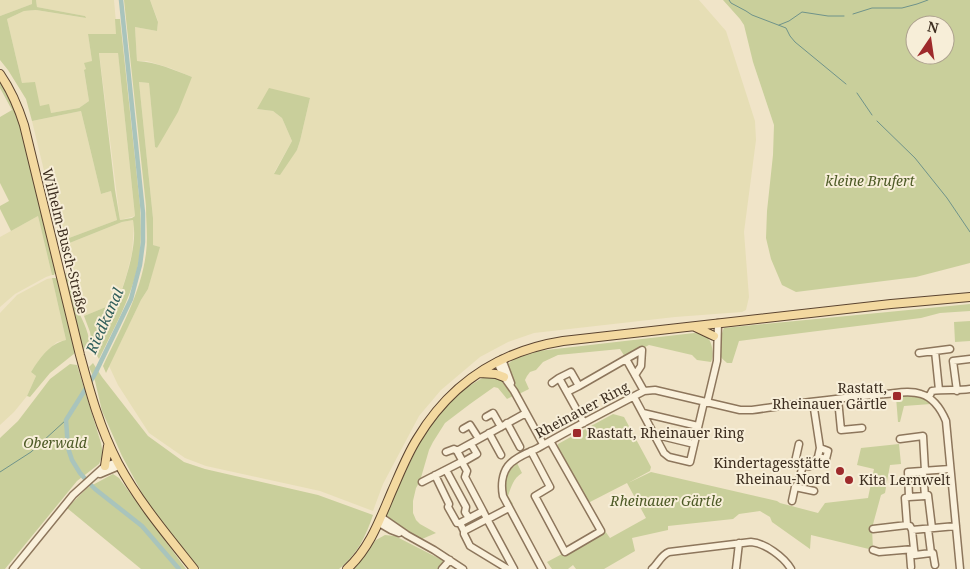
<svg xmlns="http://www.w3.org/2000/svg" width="970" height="569" font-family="'Noto Serif',serif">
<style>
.farmland{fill:#e6deb5;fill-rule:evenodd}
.green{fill:#c9cf9b;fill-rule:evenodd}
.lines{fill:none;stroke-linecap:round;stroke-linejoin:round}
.stream{stroke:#6f938a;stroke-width:1}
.canal{stroke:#a9c4bc;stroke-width:4.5}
.minor-casing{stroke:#8d765c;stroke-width:9}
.major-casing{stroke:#5b4430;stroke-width:10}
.minor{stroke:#faf1dc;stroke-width:6}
.major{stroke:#f3d9a0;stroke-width:8}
.poi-dot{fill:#9e2a2b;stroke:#f7eed8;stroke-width:2}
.labels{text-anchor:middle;stroke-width:4;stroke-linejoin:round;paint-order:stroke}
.park-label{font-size:14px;font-style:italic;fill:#4d5a26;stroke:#f7eed8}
.street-label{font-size:14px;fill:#3d2e20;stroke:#f7eed8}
.poi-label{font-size:14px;fill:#3d2e20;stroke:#f7eed8;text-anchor:end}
.water-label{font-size:15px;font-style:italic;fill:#2f5d5a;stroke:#f7eed8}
</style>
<rect width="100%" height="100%" fill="#f0e4c8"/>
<!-- farmland -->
<path class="farmland" d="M 0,0 L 32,0 L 32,4 L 0,16 Z
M 36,0 L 114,0 L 117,34 L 88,34 L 92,61 L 86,70 L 84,71 L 89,101 L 79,108 L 51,113 L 40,106 L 22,83 L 7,19 L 24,11 L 36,10 L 85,18 L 85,16 L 37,7 Z
M 150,0 L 699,0 L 726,31 L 755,121 L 756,140 L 744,232 L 749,297 L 746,310 L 742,312 L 675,317 L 534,333 L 508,342 L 480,357 L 441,390 L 419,416 L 383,484 L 373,511 L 320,491 L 206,466 L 185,458 L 149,433 L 118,385 L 109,366 L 141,300 L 148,289 L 159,247 L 153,245 L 153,218 L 139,82 L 149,83 L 155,147 L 157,148 L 192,77 L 170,68 L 147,61 L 137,61 L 135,27 L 157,31 L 158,21 ZM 310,98 L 300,141 L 297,150 L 274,173 L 292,141 L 282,118 L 273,111 L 257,109 Z
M 99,52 L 118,53 L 135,216 L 120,220 Z
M 81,111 L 101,194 L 111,191 L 117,220 L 61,241 L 32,121 Z
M 38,216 L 52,275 L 46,277 L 15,294 L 0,307 L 0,237 Z
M 133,220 L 134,225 L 132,253 L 127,273 L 118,302 L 84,316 L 74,292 L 62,246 L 122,222 Z
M 52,278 L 66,340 L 57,342 L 42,356 L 31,372 L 36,376 L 27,396 L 14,412 L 0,425 L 0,313 L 17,295 L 47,279 Z"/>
<!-- green -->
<path class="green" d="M 32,0 L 36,0 L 37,7 L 85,16 L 86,18 L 36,10 L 24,11 L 7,19 L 22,83 L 35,82 L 40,106 L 49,104 L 51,113 L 79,108 L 89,101 L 84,70 L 86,69 L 84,63 L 92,61 L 88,34 L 116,34 L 115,19 L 120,19 L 140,205 C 141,227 142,249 137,270 C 129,302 113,330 99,359 L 93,349 L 90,332 L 84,316 L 118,302 C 126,277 138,246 133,220 L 122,222 L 62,246 L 61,241 L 117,220 L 111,191 L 101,194 L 81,111 L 32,121 L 26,99 L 8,70 L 0,60 L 0,16 L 32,4 ZM 99,53 L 118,53 L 135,216 L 132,218 L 120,220 L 115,190 Z
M 124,0 L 150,0 L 158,22 L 157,31 L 135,27 L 137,61 C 157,62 174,70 192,77 L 178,112 L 157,148 L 155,147 L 149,83 L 139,82 L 153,218 L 153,245 L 160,247 L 148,289 L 141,300 L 106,373 L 103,366 C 120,330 141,293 146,253 C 148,238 146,222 146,206 Z
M 723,0 L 970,0 L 970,263 L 916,277 L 796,292 L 782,285 L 771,259 L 766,238 L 767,211 L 773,155 L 774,125 L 753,62 L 744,25 L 740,19 ZM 915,25 L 945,25 L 945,55 L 915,55 Z
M 0,78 L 19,116 L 56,271 L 54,275 L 52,275 L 38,216 L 11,231 L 0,209 L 0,206 L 9,201 L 0,183 L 0,117 L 12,110 L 0,88 Z
M 269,88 L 310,98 L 300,141 L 297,150 L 280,175 L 274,174 L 292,141 L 282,118 L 273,111 L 257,109 Z
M 67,273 C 69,284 72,294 75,304 C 81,318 91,333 89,348 L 84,350 L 82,349 L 63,274 Z
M 52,278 L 56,278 L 59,280 L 75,353 L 50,373 L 30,397 L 27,396 L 36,376 L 31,372 C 40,358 49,344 66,340 Z
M 970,304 L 970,311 L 940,313 L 921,318 L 739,341 L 732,363 L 727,363 C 725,361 722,359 721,357 C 718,350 721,334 724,328 Z
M 970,321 L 970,341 L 955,342 L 954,322 Z
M 694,333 C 698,333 703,334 707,337 C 713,343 714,356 711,362 L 697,360 L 692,355 L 649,345 L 625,357 L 620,349 L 558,355 L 543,362 L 536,370 L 530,372 L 527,376 L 525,380 L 529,389 L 519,394 L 510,377 L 507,365 L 514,359 L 538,351 Z
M 93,363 L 102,377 L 148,436 L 184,462 L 205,469 L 318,495 L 373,515 C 366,536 357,555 339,569 L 200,569 L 149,506 L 122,456 L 102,411 L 95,381 L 89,367 Z
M 70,364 L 77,365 L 101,443 L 103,454 L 99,464 L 77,481 L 5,569 L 0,569 L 0,438 L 18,421 L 50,379 Z
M 486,376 L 495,377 L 500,379 L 513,396 L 507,399 L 498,388 L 494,387 L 470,404 L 445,423 L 433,442 L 429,450 L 420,481 L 416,488 L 413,501 L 413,513 L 416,520 L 420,524 L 436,533 L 422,539 C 416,536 387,522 386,515 C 386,514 388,509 389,507 L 424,433 C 435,418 447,403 462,391 C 469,385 478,381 486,376 Z
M 909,395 L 921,397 L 931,404 L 904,406 L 900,422 L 898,422 L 896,397 Z
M 613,414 L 624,417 L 651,467 L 650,471 L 628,483 L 651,472 L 777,501 L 780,503 L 818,513 L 825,503 L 868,498 L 874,469 L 857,465 L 861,448 L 899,444 L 901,464 L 890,465 L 885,493 L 881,495 L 872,528 L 873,550 L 811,535 L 810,549 L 772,522 L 770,517 L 760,511 L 739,514 L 733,519 L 668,526 L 668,530 L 632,538 L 635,551 L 604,569 L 576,569 L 573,565 L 568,569 L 552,569 L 547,562 L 605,531 L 610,538 L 646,518 L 627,483 L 590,502 L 588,501 L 557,448 L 558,444 Z
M 517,463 L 522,473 C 513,479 512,485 508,496 L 513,504 L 510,505 C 503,489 503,475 517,463 Z
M 113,474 L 119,478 L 186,569 L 141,569 L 67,508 L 87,488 Z
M 385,535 L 395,536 L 444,561 L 438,569 L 351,569 L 376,540 Z"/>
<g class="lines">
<!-- stream -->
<path class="stream" d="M 729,0 L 731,3 L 746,11 L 752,15 L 786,28 L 790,36 L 795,42 L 846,84
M 853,14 L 872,8 L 902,8 L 917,4 L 928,0
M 779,25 L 789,21 L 802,12 L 828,16 L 844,16
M 857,93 L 872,115
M 877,121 L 915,158 L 947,198 L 970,232
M 0,472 L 31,452 L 66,420"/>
<!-- canal -->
<path class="canal" d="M 121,0 L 143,213 L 143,242 L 140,265 L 131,299 L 95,374 L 66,420 L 68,448 L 72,460 L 80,473 L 87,481 L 95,489 L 142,526 L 179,569"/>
<!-- minor casing -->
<g class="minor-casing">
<path id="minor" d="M 935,351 L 939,390
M 919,353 L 950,349
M 502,359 L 511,383
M 497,362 L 504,377 L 514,391 L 543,444
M 635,375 L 641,366 L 642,350 L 626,359 L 644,391
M 552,383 L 559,378
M 579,386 L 626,359
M 957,391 L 953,361 L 970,359
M 567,392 L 579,386 L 571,372 L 559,378 L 584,423
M 634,397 L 664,453 L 669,457 L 690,462 L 704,402
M 929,397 L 932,391 C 945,389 957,391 970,389
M 838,399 L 841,430 L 862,428
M 813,402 L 820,448 L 818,457 L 826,459 L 828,451 L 820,448
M 707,403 L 717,361 L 718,323
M 643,413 L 698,426
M 486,417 L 493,413 L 501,427
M 507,423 L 520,447
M 463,429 L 470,425 L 479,439
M 489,433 L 501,455
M 653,434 L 694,444
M 900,439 L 923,436 L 925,471
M 471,444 L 477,454 L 463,462 L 457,451 L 526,413
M 799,444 L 795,462 C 808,467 811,470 818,457
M 531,451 L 550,487 L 535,496 L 565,552 L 601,531 L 550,441
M 446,452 L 454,449 L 457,451
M 463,462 L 463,464 L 467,471 L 465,477 L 483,511
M 446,470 L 466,507 L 465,512 L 469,518
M 923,472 L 925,496 L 928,495 L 932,528
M 100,474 L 119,466
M 435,475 L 449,504 L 448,507 L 457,523 L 460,523 L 464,531 L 487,519 L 483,511 L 460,523
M 422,482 L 463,461
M 795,487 L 814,491
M 909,497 L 925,496
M 792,501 L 795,487 L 798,484 L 803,465
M 381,517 L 407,535 L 434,550 L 463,569
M 487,519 L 514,569
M 488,519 L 509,508
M 379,523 L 391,530 L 399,533
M 907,525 L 905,498 L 909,497 L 908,472 L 950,469
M 873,529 L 907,525 L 910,526 L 912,530 L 956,526
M 928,529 L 931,553 L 933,553 L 935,565
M 464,531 L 464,534 L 470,546 L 508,569
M 873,550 L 879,552 L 914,549 L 915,555 L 931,553
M 911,567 L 910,554 L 914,549 L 912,530
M 13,569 L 73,495 L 105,466 L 117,462
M 442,569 L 450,560
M 542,569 L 503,496 C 501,486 502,474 508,466 C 515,457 528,453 538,448 C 572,428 608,410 644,391 L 655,390 L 740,410 L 752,410 C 796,404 841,397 886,394 C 897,393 910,390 921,394 C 934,398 941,409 946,421 L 960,569
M 652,569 C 658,564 661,555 669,552 L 751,542 C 765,543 784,557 791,569
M 736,569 L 739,543"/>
</g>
<!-- major casing -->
<g class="major-casing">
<path id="major" d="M 0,74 C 11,90 18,106 24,125 L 80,355 C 90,392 100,429 118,463 C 139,502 167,535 194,569
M 695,327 L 714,336
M 479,373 L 496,374 L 504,377
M 105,466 L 108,446
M 347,569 C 370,548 380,519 392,491 C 400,473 407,455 417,439 C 450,384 500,351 563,341 L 891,304 L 970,297"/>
</g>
<!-- minor -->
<use href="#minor" class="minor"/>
<!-- major -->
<use href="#major" class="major"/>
</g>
<!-- markers -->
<g class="poi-dot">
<rect x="892" y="391" width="10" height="10" rx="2.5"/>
<rect x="572" y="428" width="10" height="10" rx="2.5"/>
<circle cx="840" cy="471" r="5"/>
<circle cx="849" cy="480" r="5"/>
</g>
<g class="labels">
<!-- park labels -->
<g class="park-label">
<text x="870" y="186">kleine Brufert</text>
<text x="55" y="448">Oberwald</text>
<text x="666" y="506">Rheinauer Gärtle</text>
</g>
<!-- street labels -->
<g class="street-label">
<text transform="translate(65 241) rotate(76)" y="5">Wilhelm-Busch-Straße</text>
<text transform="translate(582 410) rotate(-28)" y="5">Rheinauer Ring</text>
</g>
<!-- poi labels -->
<g class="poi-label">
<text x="887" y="393">Rastatt,<tspan x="887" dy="16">Rheinauer Gärtle</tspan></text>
<text x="587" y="438" text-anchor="start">Rastatt, Rheinauer Ring</text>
<text x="830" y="468">Kindertagesstätte<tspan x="830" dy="16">Rheinau-Nord</tspan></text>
<text x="859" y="485" text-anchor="start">Kita Lernwelt</text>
</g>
<!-- water labels -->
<g class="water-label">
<text transform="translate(105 321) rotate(-66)" y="5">Riedkanal</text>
</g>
</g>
<!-- north arrow -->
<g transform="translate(930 40) rotate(13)"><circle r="24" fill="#f7eed8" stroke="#ada18e"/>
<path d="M0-4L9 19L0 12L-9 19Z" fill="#9e2a2b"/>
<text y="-8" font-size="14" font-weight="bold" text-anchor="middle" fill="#3d2e20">N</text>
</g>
</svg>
